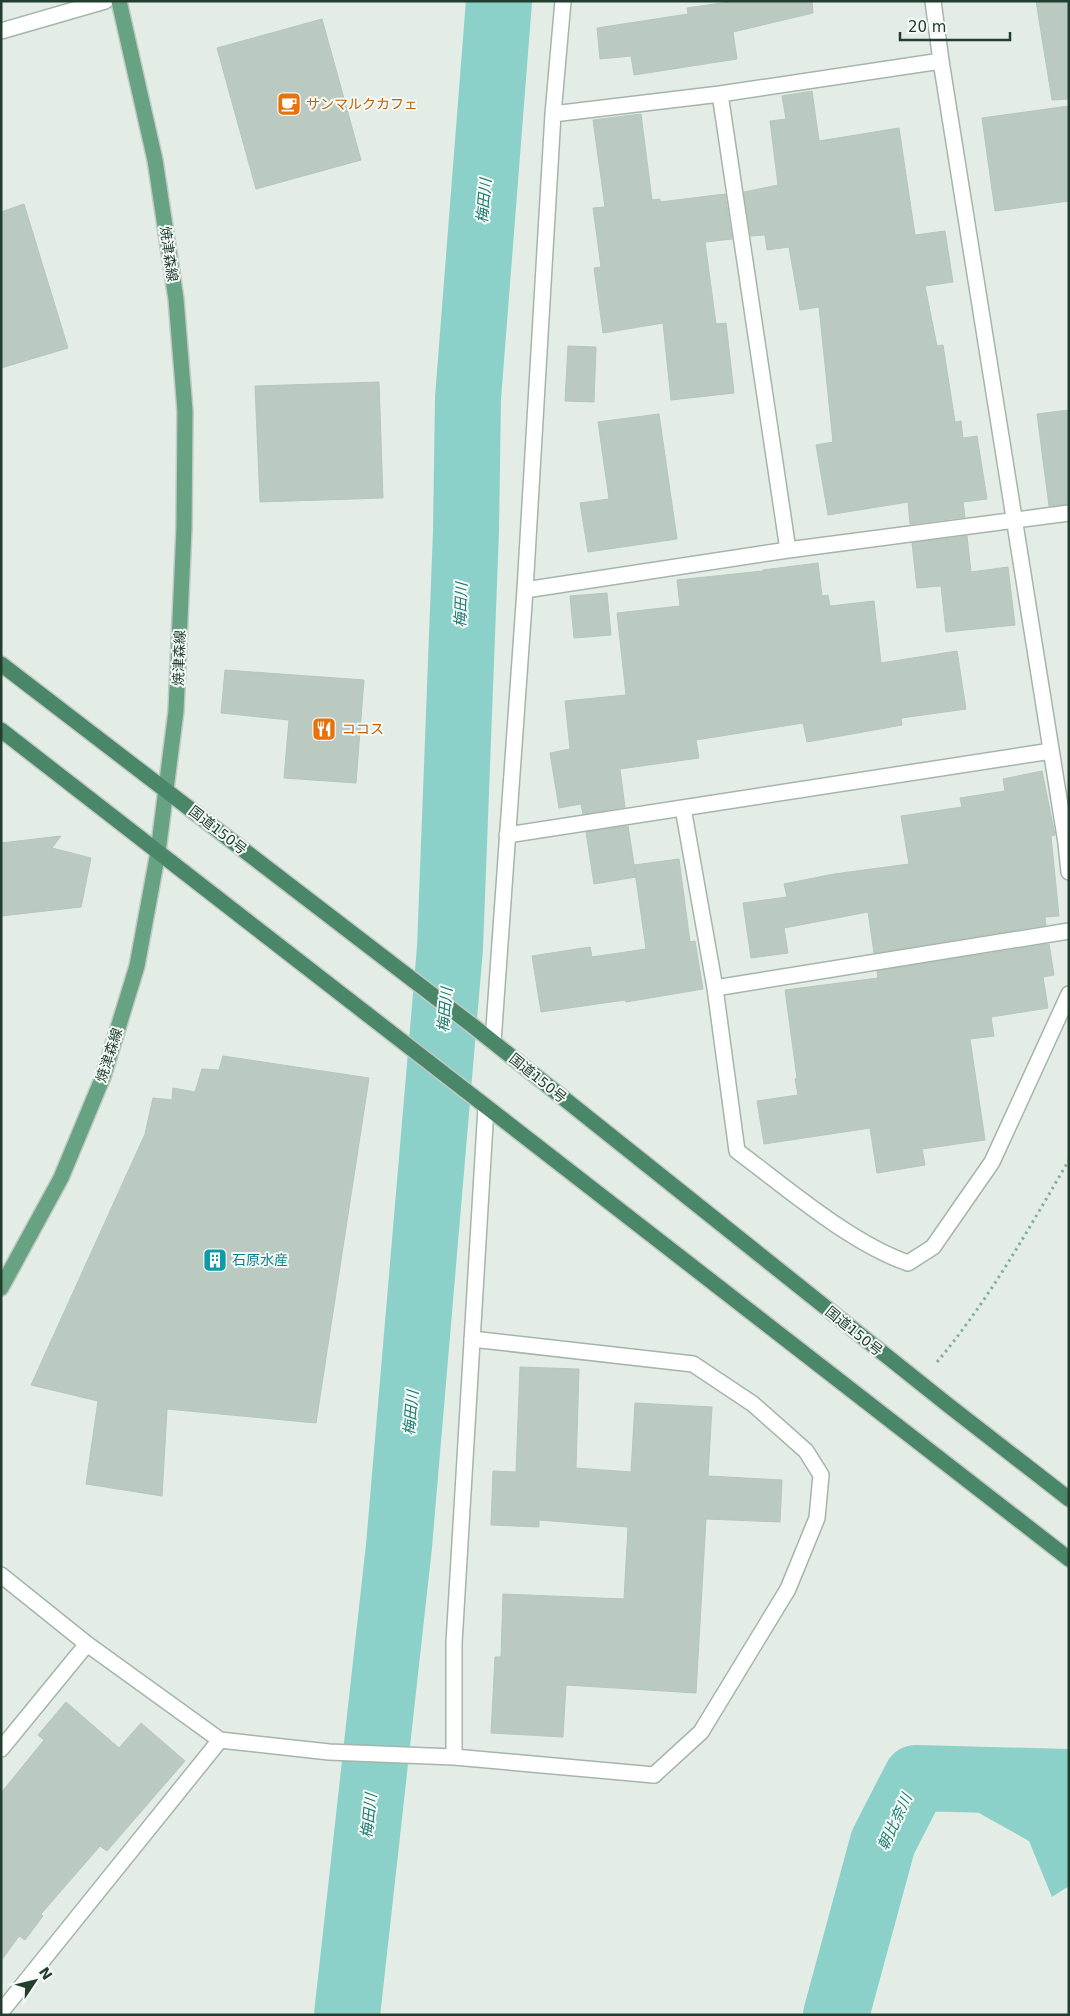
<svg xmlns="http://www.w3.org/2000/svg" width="1070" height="2016" font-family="'DejaVu Sans','Noto Sans JP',sans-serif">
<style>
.water{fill:#8bd1c9}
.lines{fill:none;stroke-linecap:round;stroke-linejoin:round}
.river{stroke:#8bd1c9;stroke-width:66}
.building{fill:#bbcac1;stroke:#b5c6ba}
.service-casing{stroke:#a5b5ab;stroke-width:18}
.minor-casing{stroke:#a5b5ab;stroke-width:18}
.tertiary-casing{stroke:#a5b5ab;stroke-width:18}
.primary-casing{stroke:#c1c9c5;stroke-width:18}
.trunk-casing{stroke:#c1c9c5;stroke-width:18}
.path{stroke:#83b096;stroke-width:3;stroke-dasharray:2.5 4;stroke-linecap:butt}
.service{stroke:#fff;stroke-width:15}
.minor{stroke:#fff;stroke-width:15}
.tertiary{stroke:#fff;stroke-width:15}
.primary{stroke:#67a283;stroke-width:15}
.trunk{stroke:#4a8668;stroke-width:15}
.labels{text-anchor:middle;stroke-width:4;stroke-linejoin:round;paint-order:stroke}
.food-label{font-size:14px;fill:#c56008;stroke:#f3f9f5;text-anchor:start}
.street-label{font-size:14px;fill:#223e2f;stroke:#f3f9f5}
.culture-label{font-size:14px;fill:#0d838f;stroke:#f3f9f5;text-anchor:start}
.water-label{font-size:15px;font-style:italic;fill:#1d7a70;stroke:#f3f9f5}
</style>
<rect width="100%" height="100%" fill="#e3ede6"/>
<!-- water -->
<path class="water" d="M 1069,1754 L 1069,1886 L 1052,1897 L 1029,1841 L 916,1778 L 1027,1781 Z"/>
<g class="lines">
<!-- river -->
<path class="river" d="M 347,2015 L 399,1546 L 450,948 L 466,531 L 468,398 L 499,1
M 836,2015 L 883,1842 L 916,1778 L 1069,1782"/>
</g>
<!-- building -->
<path class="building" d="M 735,1 L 812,1 L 813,13 L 733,32 L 737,59 L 634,75 L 631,56 L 600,59 L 597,28 L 688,14 L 687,8 Z
M 1036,1 L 1069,1 L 1069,99 L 1052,100 Z
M 322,19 L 361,160 L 256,189 L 217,48 Z
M 812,91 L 819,141 L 899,128 L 915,235 L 945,231 L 953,282 L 925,286 L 937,346 L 943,345 L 955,422 L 961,421 L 963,438 L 977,436 L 987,499 L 963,502 L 965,517 L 910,524 L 908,502 L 828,515 L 816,445 L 833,442 L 819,307 L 800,310 L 789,247 L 767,250 L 765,235 L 751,236 L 744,192 L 778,185 L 770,121 L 786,119 L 782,96 Z
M 1069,106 L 1069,201 L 995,211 L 982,118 Z
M 641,114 L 652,200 L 660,199 L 660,202 L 725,194 L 732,239 L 705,242 L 716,324 L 726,323 L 734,393 L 671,400 L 663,323 L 603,333 L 594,268 L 601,267 L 593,208 L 605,207 L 593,120 Z
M 24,204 L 68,348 L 1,368 L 1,212 Z
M 568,346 L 596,347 L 594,402 L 565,401 Z
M 379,382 L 383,498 L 260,502 L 255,386 Z
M 1069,410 L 1069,504 L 1049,506 L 1037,414 Z
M 659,414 L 677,539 L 588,552 L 580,503 L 609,499 L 598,422 Z
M 967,536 L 971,572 L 1008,567 L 1015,625 L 946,632 L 941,586 L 917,588 L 912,543 Z
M 818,563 L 822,596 L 828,595 L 830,606 L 874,601 L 881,663 L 957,651 L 966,709 L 901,718 L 902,725 L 807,742 L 803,723 L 696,740 L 699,758 L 620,769 L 625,807 L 583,814 L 581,804 L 559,808 L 550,753 L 570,749 L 565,701 L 626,695 L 617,613 L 680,606 L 677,580 L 763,571 L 763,570 Z
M 607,593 L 611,635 L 574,638 L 570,596 Z
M 225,670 L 364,680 L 356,783 L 284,778 L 289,720 L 221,713 Z
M 1042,771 L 1055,835 L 1051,836 L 1059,916 L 1045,917 L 1046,925 L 874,953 L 868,912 L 784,928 L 788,953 L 751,958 L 743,903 L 787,897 L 784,884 L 834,874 L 909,864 L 901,816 L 962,807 L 960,798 L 1005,791 L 1003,779 Z
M 628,826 L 636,877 L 594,884 L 586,832 Z
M 61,836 L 52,848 L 91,858 L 81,907 L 1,916 L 1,843 Z
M 679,859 L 690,942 L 695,941 L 703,989 L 626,1002 L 625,1000 L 541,1012 L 532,956 L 590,947 L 592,957 L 646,949 L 634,865 Z
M 1049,944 L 1054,975 L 1043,977 L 1048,1008 L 991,1017 L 994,1036 L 970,1039 L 985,1140 L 922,1149 L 925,1165 L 877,1173 L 870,1128 L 764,1144 L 757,1101 L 798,1095 L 795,1079 L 797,1078 L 785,990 L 878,978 L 877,971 Z
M 223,1056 L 369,1078 L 316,1423 L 167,1409 L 162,1496 L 86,1484 L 98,1401 L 31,1385 L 145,1134 L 153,1098 L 172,1100 L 173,1088 L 195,1092 L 202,1069 L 219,1070 Z
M 520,1367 L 579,1369 L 576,1468 L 631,1472 L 635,1403 L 712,1407 L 708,1476 L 782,1480 L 780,1522 L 706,1519 L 696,1693 L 566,1685 L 563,1737 L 491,1733 L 495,1657 L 501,1657 L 503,1594 L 624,1599 L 628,1527 L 539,1520 L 539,1527 L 491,1525 L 493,1471 L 516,1472 Z
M 66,1702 L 119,1748 L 141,1723 L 185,1761 L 107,1851 L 100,1846 L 41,1914 L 43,1916 L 25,1940 L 19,1936 L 1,1961 L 1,1793 L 44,1740 L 38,1735 Z"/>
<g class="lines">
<!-- service casing -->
<g class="service-casing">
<path id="service" d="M 472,1339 L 693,1364 L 753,1404 L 806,1451 L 821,1475 L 817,1518 L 788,1589 L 701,1732 L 654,1775"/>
</g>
<!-- minor casing -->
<g class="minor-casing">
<path id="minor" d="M 933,1 L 941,61 L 1066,843 L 1069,872
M 553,114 L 720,94
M 788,550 L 720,94 L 941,61
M 525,590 L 788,550 L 1069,513
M 683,808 L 715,988 L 737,1151 C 787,1188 850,1243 908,1263 L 933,1247 L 992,1162 L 1069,994
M 507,835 L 1051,751
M 715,988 L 1069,931
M 493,1042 L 525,590 L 553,114 L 563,1
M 1,1575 L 87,1644 L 220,1740 L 329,1752 L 454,1757 L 654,1775
M 1,1749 L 87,1644
M 454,1757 L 454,1643 L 486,1107
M 1,2012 L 220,1740"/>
</g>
<!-- tertiary casing -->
<g class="tertiary-casing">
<path id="tertiary" d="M 1,31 L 105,1"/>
</g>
<!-- primary casing -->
<g class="primary-casing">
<path id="primary" d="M 1,1288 L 61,1178 L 103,1077 L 137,966 L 158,852 L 176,711 L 184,528 L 185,411 L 176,299 L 155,160 L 119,1"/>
</g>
<!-- trunk casing -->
<g class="trunk-casing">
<path id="trunk" d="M 1,664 L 473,1026 L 948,1405 L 1069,1499
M 1,730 L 1069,1559"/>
</g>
<!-- path -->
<path class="path" d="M 937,1362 C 989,1300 1028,1230 1069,1160"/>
<!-- service -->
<use href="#service" class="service"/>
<!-- minor -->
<use href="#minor" class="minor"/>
<!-- tertiary -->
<use href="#tertiary" class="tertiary"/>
<!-- primary -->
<use href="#primary" class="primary"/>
<!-- trunk -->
<use href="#trunk" class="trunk"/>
</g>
<!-- icons -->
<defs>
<g id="cafe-square" transform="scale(1.25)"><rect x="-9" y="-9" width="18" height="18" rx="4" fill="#e8710a" stroke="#f3f9f5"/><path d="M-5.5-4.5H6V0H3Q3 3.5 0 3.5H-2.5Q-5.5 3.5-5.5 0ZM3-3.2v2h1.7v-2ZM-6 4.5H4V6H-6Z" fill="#fff"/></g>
<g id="restaurant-square" transform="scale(1.25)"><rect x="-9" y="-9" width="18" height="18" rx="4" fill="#e8710a" stroke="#f3f9f5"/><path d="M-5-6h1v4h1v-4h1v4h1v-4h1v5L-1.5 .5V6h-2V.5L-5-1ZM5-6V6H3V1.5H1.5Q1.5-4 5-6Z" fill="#fff"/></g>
<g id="building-square" transform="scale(1.25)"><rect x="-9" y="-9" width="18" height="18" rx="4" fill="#0f9aa8" stroke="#f3f9f5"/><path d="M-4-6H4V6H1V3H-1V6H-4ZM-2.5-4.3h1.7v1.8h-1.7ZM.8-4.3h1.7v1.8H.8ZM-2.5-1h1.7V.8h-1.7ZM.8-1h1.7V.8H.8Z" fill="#fff"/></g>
</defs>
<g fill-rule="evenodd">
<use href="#cafe-square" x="289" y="104"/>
<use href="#restaurant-square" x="324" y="729"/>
<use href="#building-square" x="215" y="1260"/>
</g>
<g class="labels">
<!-- food labels -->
<g class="food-label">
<text x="306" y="109">サンマルクカフェ</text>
<text x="342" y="734">ココス</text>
</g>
<!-- street labels -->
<g class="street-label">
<text transform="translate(169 254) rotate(82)" y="5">焼津森線</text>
<text transform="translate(179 658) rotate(-88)" y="5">焼津森線</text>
<text transform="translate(218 830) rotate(38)" y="5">国道150号</text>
<text transform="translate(109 1055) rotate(-72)" y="5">焼津森線</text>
<text transform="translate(538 1078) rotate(39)" y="5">国道150号</text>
<text transform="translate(854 1331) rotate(39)" y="5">国道150号</text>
</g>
<!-- culture labels -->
<g class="culture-label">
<text x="232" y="1265">石原水産</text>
</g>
<!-- water labels -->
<g class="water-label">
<text transform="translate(484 201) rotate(-85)" y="5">梅田川</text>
<text transform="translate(461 605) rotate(-88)" y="5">梅田川</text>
<text transform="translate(445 1010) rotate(-85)" y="5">梅田川</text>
<text transform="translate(411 1413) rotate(-85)" y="5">梅田川</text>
<text transform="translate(369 1816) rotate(-84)" y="5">梅田川</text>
<text transform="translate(895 1822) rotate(-65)" y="5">朝比奈川</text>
</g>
</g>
<!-- border -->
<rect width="1070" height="2016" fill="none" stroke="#223e2f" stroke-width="5"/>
<!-- north arrow -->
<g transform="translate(35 1981) rotate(55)" stroke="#f3f9f5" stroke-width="4" paint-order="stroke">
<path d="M0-4L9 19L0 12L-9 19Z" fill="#223e2f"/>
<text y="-8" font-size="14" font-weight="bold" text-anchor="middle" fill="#223e2f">N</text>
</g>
<!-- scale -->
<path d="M900 32v8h110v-8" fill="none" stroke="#223e2f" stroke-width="2.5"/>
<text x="908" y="32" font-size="15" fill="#223e2f" stroke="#f3f9f5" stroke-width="4" paint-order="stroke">20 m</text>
</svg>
